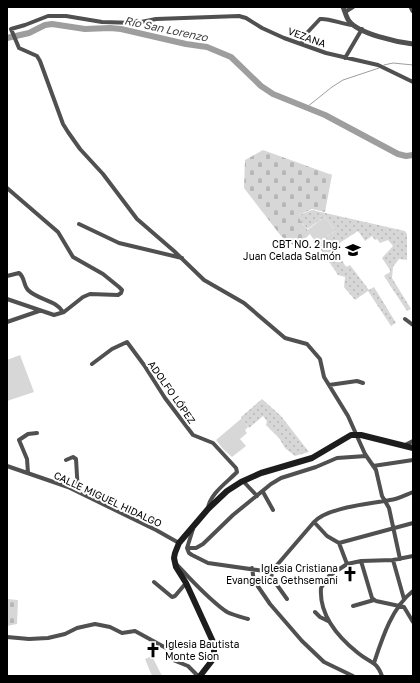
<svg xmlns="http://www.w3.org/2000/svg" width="420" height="683" font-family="'Golos Text',sans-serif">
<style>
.grass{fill:url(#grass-dots)}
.cemetery{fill:url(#cemetery-stones)}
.garden{fill:#d7d7d7}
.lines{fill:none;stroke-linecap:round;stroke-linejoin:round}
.stream{stroke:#9e9e9e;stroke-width:1}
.river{stroke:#9e9e9e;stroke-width:6}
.minor{stroke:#505050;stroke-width:4}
.tertiary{stroke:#505050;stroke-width:5}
.secondary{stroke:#1d1d1d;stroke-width:6}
.labels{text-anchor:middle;stroke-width:4;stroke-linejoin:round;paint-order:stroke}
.street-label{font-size:10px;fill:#000;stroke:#fff}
.poi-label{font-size:10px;fill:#000;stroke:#fff;text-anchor:end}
.water-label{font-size:11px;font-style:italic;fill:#3f3f3f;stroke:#fff}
</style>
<defs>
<pattern id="grass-dots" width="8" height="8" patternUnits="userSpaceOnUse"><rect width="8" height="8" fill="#d7d7d7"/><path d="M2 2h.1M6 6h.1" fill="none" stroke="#b7b7b7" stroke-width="1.8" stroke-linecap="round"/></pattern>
<pattern id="cemetery-stones" width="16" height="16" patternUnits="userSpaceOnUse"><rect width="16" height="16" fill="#d7d7d7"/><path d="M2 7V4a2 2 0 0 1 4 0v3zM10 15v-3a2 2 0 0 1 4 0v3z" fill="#b7b7b7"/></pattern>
</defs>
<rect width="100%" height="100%" fill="#fff"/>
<!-- grass -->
<path class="grass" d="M 312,210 L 405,231 L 407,234 L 407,260 L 399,259 L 393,267 L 392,278 L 411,309 L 407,311 L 384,276 L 390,272 L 390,270 L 382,258 L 393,246 L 388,240 L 380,243 L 377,239 L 375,240 L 372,236 L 365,241 L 358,231 L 338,244 L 340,247 L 337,252 L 346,267 L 350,265 L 369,290 L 374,287 L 396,323 L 391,326 L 368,291 L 355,300 L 344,287 L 345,277 L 338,275 L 317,244 L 335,231 L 325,217 L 307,229 L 299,218 L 299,215 Z
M 262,399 L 281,416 L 309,452 L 295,456 L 285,448 L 279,438 L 266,425 L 267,421 L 263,416 L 249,428 L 241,417 Z"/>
<!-- cemetery -->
<path class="cemetery" d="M 263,150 L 332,175 L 325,212 L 312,209 L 299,215 L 299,218 L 310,234 L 296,247 L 281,236 L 244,188 L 245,160 Z
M 7,599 L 18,600 L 17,624 L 7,626 Z"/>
<!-- garden -->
<path class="garden" d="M 325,217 L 335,231 L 317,244 L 307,230 Z
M 20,355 L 34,392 L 7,401 L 7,360 Z
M 242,418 L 248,427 L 245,430 L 247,433 L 240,439 L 246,446 L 232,457 L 222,448 L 216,440 Z
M 152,656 L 162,676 L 152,676 L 145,659 Z"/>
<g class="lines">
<!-- stream -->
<path class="stream" d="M 384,65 L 393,63 L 413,65
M 307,107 L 332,87 L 343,80 L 379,68"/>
<!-- river -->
<path class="river" d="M 7,38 L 29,33 L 45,25 L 52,24 L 85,29 L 110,28 L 121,29 L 186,44 L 207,47 L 231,57 L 261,86 L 273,94 L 325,115 L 398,154 L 406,156 L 413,155"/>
<!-- minor -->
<path class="minor" d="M 345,12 L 353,7
M 302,44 L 304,36 L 320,19 C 331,18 342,25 353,25
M 345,58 L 362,29
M 7,188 L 58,232 L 73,257 L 103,274 L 119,287 L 122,290 L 121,293 L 118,295 L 90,294 L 83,297 L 64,312 L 54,315 L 7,299
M 79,224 L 119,243 L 182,258
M 7,276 L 19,273 C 25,277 23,285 28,290 C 38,300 56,300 63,312
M 405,319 L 413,325
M 7,322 L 39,311
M 92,364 L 112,349 L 127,342 L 144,365 L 165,398 L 193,435 L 213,443 L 236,468 L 237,472 L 235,474 C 226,483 209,495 208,509
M 329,385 L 357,381 L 363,383
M 403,446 L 413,441
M 66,460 L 73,457 L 76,459 L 78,492
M 7,466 L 68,487 L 156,530 L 179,543
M 373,466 L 413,460
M 28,473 L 27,459 L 19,440 L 28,434 L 37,433
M 243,481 L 257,496
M 263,492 L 273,510
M 314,522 L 327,536 L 339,543 L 347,564
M 193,529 L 187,548 L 189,553 L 192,555 L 208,563 L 271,572 L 314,522 C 328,507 370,504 390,500 C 398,499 405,495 413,492
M 339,543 L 413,523
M 187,548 L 196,548 L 203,544 L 233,515 L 271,484 L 281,478 L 316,467 L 337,458 L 366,456
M 400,559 L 389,508 L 382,496 L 376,470 L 365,454 L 348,416 L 324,377 L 320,359 L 307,344 L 285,338 L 244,303 L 204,280 L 174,251 L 137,219 L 103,174 L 80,149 L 68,132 L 63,124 L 40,61 L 37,56 L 19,48 L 11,29 L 25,25 L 48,16 L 66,16 L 102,22 L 136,23 L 156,19 L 239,16 L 246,18 L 262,28 L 284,38 L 326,53 L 378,65 L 413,82
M 393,560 L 404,599
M 361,561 L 372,598 L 376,601 L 404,607 L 413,622
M 176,564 C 192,580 208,599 227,612 C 233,615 241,617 248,619
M 252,568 L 254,581 L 257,585 L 270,604 L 302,641 L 324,662 L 353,676
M 271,572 L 272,578 L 287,599
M 154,582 L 172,597 L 175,596 L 186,583
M 353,606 L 374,600
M 315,612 L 320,617 L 328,621
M 7,637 L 29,639 L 48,638 L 65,634 L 77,628 L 95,624 L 110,627 L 122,633 L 135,631 L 166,648 L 173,660 L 188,666 L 198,676
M 374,663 C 382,639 392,607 413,591
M 382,676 C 376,660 370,663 358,653 C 338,637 319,615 321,588 L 329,576 L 347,564 L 361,561 L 393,560 L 413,556"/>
<!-- tertiary -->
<path class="tertiary" d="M 343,7 C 345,11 346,17 349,21 C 359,34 397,42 413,44
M 411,7 L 413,11"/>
<!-- secondary -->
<path class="secondary" d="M 200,676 L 214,658 L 214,644 L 186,583 L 176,567 L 174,558 L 175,553 L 179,543 L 208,509 L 227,491 L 241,482 L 261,473 L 312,458 L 351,435 L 361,435 L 413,448"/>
</g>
<!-- icons -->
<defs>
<g id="school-bare" transform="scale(1.2)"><path d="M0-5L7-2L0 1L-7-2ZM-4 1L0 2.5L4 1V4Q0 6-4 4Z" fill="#000" stroke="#fff" stroke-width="2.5" paint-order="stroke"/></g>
<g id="church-bare" transform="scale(1.2)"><path d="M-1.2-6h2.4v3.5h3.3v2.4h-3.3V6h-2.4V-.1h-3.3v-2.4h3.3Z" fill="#000" stroke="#fff" stroke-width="2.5" paint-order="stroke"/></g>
</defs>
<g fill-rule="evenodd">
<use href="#school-bare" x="353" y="250"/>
<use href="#church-bare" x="350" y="574"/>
<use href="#church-bare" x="153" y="650"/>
</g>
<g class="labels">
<!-- street labels -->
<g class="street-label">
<text transform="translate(307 37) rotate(20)" y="4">VEZANA</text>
<text transform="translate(172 392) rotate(55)" y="4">ADOLFO LÓPEZ</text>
<text transform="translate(108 499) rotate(25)" y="4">CALLE MIGUEL HIDALGO</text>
</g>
<!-- poi labels -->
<g class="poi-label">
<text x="341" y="248">CBT NO. 2 Ing.<tspan x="341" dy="12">Juan Celada Salmón</tspan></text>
<text x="338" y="572">Iglesia Cristiana<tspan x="338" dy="12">Evangelica Gethsemani</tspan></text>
<text x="165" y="648" text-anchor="start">Iglesia Bautista<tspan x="165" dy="12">Monte Sion</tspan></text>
</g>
<!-- water labels -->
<g class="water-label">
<text transform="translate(166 29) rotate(12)" y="4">Río San Lorenzo</text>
</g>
</g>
<!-- border -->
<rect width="420" height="683" fill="none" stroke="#000000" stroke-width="16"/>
</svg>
